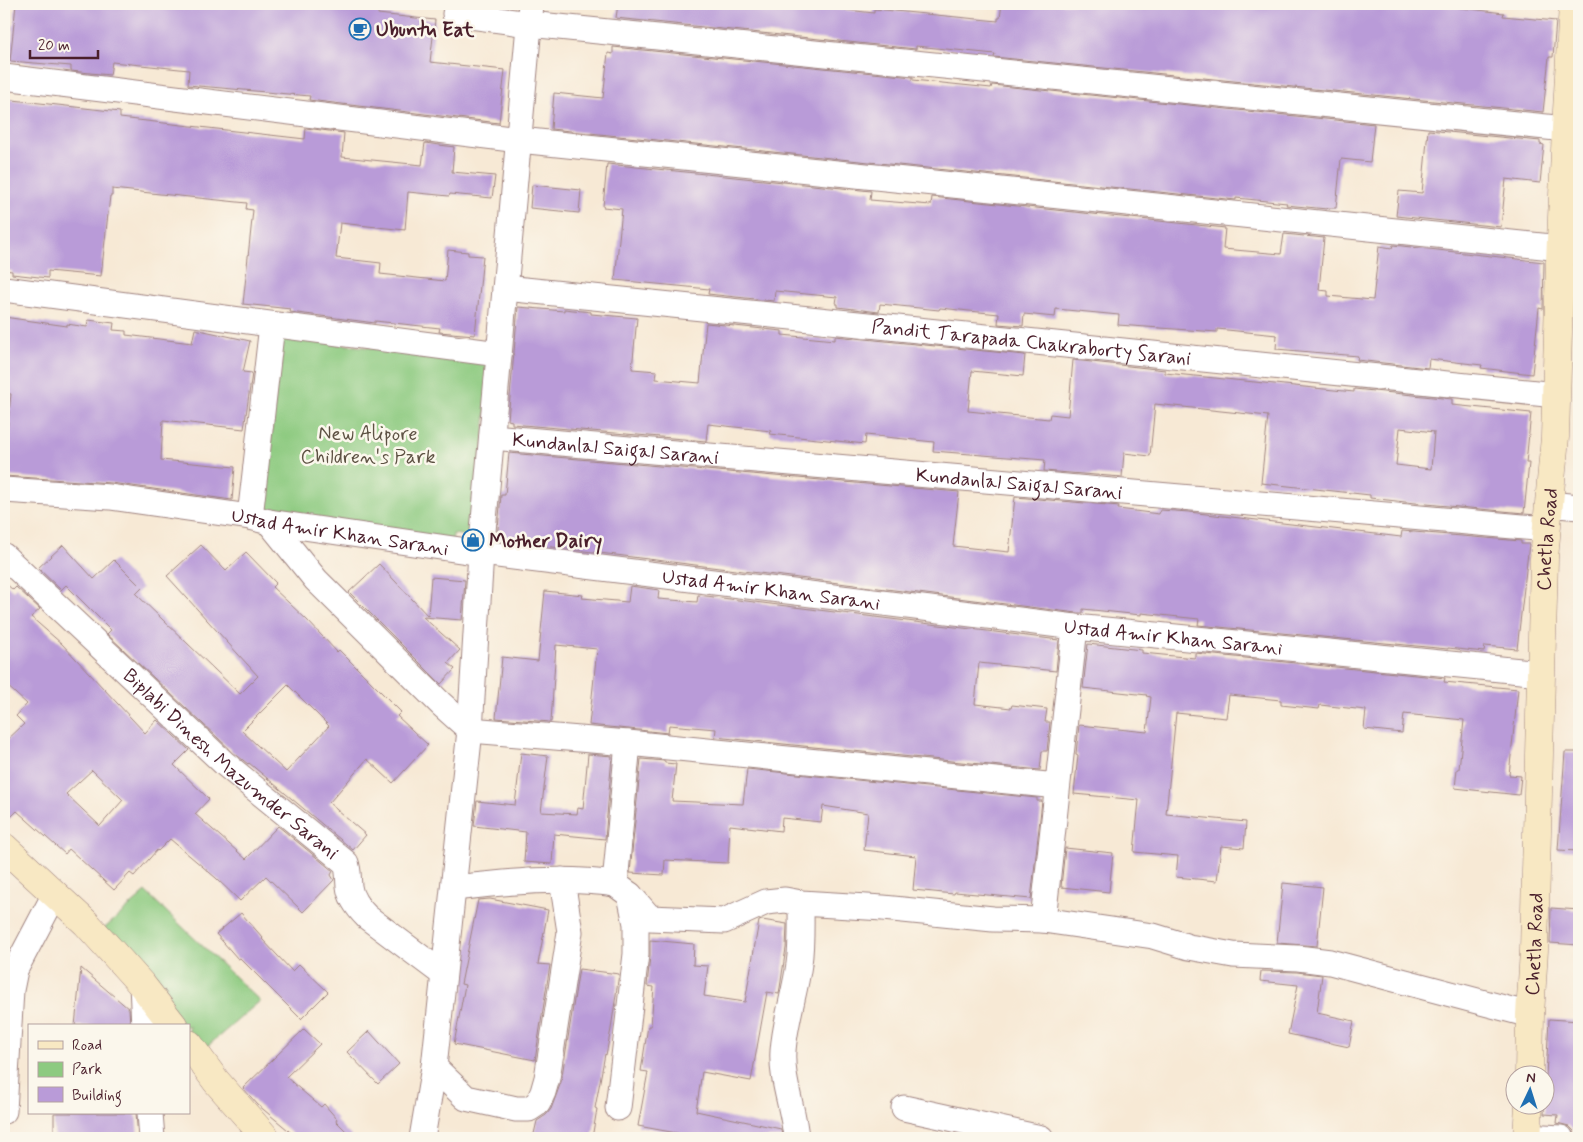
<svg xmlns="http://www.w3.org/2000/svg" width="1583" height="1142" font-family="Mynerve,sans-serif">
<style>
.green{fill:#8dca80;stroke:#6c7456}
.building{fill:#b99bd8;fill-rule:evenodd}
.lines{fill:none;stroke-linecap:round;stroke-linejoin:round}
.street-casing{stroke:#a08480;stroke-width:27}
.secondary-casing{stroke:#a08480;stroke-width:29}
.street{stroke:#fff;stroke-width:25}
.secondary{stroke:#f8e8c3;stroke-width:28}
.labels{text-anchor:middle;stroke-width:5;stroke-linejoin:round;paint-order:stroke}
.poi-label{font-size:20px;font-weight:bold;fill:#4a1f2b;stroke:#fbf7ec;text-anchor:start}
.street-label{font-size:20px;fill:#4a1f2b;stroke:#fbf7ec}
.park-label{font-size:20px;fill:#5e5244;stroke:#fbf7ec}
</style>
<rect width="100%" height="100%" fill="#fbf7ec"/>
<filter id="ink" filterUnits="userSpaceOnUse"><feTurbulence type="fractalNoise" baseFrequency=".02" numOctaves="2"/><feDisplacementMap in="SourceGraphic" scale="10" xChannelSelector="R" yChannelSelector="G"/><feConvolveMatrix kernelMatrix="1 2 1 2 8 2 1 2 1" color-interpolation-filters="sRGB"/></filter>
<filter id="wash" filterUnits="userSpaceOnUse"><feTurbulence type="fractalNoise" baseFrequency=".0096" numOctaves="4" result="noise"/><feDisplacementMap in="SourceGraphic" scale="20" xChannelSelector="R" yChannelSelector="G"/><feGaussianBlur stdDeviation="1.12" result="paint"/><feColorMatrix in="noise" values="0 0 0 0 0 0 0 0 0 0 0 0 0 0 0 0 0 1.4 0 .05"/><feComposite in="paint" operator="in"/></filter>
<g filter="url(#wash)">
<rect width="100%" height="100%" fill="#f7e9d5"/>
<!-- green -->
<path class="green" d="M 281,337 L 490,362 L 476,537 L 453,534 L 451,550 L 262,530 Z
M 146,892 L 260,1001 L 203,1050 L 189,1035 L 189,1026 L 179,1026 L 92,939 Z"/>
<g id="blocks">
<!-- building -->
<path class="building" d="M 16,4 L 284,4 L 326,8 L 327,5 L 378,10 L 378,14 L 435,20 L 430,62 L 505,70 L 499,123 L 309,100 L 310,96 L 188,85 L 189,70 L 112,62 L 110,75 L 71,71 L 71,66 L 10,61 Z
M 618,4 L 794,4 L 874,13 L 874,9 L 998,21 L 998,18 L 1000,18 L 1002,4 L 1428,4 L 1504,13 L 1503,16 L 1556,21 L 1553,57 L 1549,57 L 1543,112 L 994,57 L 995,54 L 916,46 L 916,49 L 616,18 Z
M 613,47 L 913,77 L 913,80 L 991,88 L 992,85 L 1374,124 L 1370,162 L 1341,159 L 1336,208 L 1328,208 L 1327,209 L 1286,205 L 1287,203 L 1236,198 L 1236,200 L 551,129 L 554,93 L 603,98 L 608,53 L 613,54 Z
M 4,99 L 120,112 L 120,118 L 305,139 L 306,128 L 344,133 L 342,157 L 422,165 L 425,143 L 454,147 L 452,172 L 495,176 L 492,198 L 450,194 L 449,196 L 408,192 L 405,230 L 340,223 L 336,258 L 381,263 L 380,274 L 445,281 L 448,250 L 468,252 L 468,255 L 483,256 L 475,335 L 439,332 L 440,328 L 375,321 L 375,323 L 360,321 L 290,312 L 291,309 L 243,304 L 253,210 L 246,209 L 247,203 L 112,189 L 112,196 L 110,196 L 101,276 L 48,271 L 48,278 L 12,274 L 12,271 L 4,270 Z
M 1428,130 L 1540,141 L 1540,144 L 1544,145 L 1540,183 L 1506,179 L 1501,227 L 1396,216 L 1399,191 L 1422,193 Z
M 607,164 L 871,191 L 870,200 L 931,205 L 932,197 L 1225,228 L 1223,249 L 1281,254 L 1284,234 L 1324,238 L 1319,290 L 1328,291 L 1328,296 L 1373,300 L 1379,246 L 1392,248 L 1393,245 L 1544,262 L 1543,309 L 1539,308 L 1532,374 L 1481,368 L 1482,365 L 1429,359 L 1428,368 L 1357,360 L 1358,356 L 1276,349 L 1277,335 L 1217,329 L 1217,332 L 1118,325 L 1119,315 L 1056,309 L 1055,317 L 1024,314 L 1023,326 L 998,324 L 999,314 L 940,308 L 939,310 L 880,304 L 879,312 L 838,307 L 838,304 L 836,304 L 837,297 L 775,291 L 774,301 L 708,294 L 709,289 L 615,280 L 622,209 L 603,207 Z
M 532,185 L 581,190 L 579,213 L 530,208 Z
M 518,307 L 564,311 L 564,309 L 591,312 L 591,314 L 637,318 L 632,369 L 657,371 L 656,379 L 700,383 L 706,323 L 782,331 L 782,335 L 835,340 L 835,336 L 1025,355 L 1023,376 L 972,371 L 968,411 L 1049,419 L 1050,414 L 1068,416 L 1073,360 L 1165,370 L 1165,373 L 1354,392 L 1354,389 L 1452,399 L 1452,405 L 1531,413 L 1526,463 L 1529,463 L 1524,513 L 1405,502 L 1370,498 L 1370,495 L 1261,483 L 1268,416 L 1155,404 L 1150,456 L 1124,453 L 1122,477 L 1044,471 L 1045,460 L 933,451 L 934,442 L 866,435 L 865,444 L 770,434 L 771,431 L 708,424 L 706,441 L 512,424 L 512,421 L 508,420 ZM 1400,428 L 1434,432 L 1431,469 L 1396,465 Z
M 4,317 L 67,326 L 67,324 L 87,327 L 88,320 L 114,323 L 113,330 L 126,331 L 126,335 L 192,343 L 195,329 L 250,341 L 243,372 L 252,373 L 244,429 L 163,420 L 161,460 L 235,467 L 232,500 L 111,483 L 4,476 L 4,461 L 11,394 L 4,393 Z
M 509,453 L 959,492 L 953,546 L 1009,552 L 1015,497 L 1119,506 L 1118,509 L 1159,514 L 1160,510 L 1189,512 L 1401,537 L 1402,531 L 1521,541 L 1521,544 L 1529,544 L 1517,649 L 1485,646 L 1484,652 L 1448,648 L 1448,649 L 1198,625 L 1199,619 L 1141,613 L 1141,615 L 1083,609 L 1083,613 L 1077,613 L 497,540 L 501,495 L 505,495 Z
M 63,545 L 94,579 L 114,560 L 142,588 L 136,594 L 240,694 L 258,676 L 167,576 L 201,545 L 226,571 L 246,552 L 276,583 L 272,587 L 307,620 L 337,652 L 339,650 L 401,712 L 397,716 L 428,745 L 393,783 L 367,759 L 329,803 L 366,835 L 353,850 L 249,763 L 248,764 L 234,753 L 107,634 L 111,630 L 66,585 L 61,590 L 38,568 ZM 288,685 L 329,726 L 286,772 L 242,731 Z
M 379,564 L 428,616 L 431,577 L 465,580 L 462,620 L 423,617 L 460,650 L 448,663 L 455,669 L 441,684 L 349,592 Z
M 4,582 L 13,590 L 16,587 L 40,609 L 31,617 L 62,644 L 145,733 L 157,720 L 189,750 L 174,765 L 209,799 L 195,814 L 246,859 L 278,826 L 333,871 L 331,875 L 334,880 L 303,912 L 266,876 L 240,901 L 216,878 L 170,839 L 158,851 L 157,850 L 134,876 L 130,873 L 114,890 L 69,849 L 65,854 L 17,811 L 4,824 L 4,743 L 24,724 L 16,716 L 27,704 L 4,683 ZM 92,770 L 123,800 L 100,826 L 66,794 Z
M 630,586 L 659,590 L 658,599 L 697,602 L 698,595 L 1059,640 L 1056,671 L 979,663 L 975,704 L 1011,708 L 1012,705 L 1047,709 L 1045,722 L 1050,722 L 1047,751 L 1042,751 L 1040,770 L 715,737 L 716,729 L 669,725 L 668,733 L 589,725 L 597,649 L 556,645 L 551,722 L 496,718 L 502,657 L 538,661 L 545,591 L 583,595 L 582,598 L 628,602 Z
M 1088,644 L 1142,650 L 1142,653 L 1195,658 L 1195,653 L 1445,678 L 1444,682 L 1518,689 L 1509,775 L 1521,776 L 1519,795 L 1455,788 L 1457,769 L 1459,769 L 1464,720 L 1404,714 L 1402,733 L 1364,729 L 1366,710 L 1320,705 L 1319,709 L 1281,705 L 1281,700 L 1229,695 L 1226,718 L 1176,713 L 1166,814 L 1246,822 L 1244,848 L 1221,846 L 1217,881 L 1176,877 L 1178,856 L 1134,852 L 1139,800 L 1074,794 L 1078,755 L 1076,754 L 1079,725 L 1147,732 L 1151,697 L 1146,696 L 1147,695 L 1083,688 Z
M 1565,752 L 1579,752 L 1579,851 L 1558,850 Z
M 521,753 L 548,756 L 541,812 L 577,814 L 578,808 L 583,809 L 588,754 L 612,756 L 605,839 L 554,834 L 552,864 L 524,862 L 526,832 L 474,826 L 477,801 L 515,805 Z
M 641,759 L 665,761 L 665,763 L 676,764 L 672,801 L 743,804 L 747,769 L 1037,798 L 1037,801 L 1042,801 L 1031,899 L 955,892 L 954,894 L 913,890 L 916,856 L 864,850 L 868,813 L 823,806 L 821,822 L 782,818 L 781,831 L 730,825 L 728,863 L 665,860 L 664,875 L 630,873 Z
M 1065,848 L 1113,853 L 1109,892 L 1061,887 Z
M 1283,883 L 1323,887 L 1317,946 L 1277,943 Z
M 490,899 L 548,910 L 538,964 L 550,965 L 535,1060 L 454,1044 L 465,985 L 461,984 L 478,900 Z
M 1551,908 L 1579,910 L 1579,945 L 1550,943 Z
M 241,913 L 263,938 L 262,939 L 292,971 L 299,964 L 328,992 L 301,1019 L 240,958 L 238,959 L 216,934 Z
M 762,920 L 787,924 L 786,948 L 779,994 L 767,992 L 751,1081 L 702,1072 L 696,1111 L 781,1129 L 782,1138 L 704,1138 L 638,1126 L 648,1072 L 641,1071 L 648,1026 L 651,1026 L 654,987 L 647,986 L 650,956 L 650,940 L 694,944 L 693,965 L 708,966 L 704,996 L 745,1002 L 759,921 Z
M 81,968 L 129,1009 L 130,1026 L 75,1026 Z
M 579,969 L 619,974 L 611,1029 L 606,1055 L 605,1054 L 595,1108 L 597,1109 L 592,1138 L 533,1138 L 537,1121 L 546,1115 L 551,1109 L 561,1082 Z
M 1261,971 L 1297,972 L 1322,975 L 1317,1013 L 1354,1021 L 1349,1047 L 1288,1034 L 1298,985 L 1260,981 Z
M 1549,1019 L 1579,1021 L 1579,1138 L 1575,1138 L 1574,1131 L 1569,1126 L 1557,1123 L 1558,1115 L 1544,1114 Z
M 304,1029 L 320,1044 L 286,1077 L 321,1107 L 324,1104 L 337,1119 L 336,1121 L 353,1138 L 296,1138 L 288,1130 L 258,1105 L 243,1088 Z
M 369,1031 L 399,1064 L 378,1084 L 347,1052 Z
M 54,1113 L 136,1113 L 138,1138 L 54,1138 Z"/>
</g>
</g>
<g filter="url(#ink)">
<use href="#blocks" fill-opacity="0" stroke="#a08480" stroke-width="1"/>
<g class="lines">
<!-- street casing -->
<g class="street-casing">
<g id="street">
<path d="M 455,14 L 529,24 L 1566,129"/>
<path d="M 4,77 L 519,140 L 1561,248"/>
<path id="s1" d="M 505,288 L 1556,395"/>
<path d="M 4,289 L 499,354"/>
<path id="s2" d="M 492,437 L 1547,529"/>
<path id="s3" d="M 4,490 L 110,497 L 250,517 L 269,522 L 481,553 L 1075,627 L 1541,673"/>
<path d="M 1549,504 L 1579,507"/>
<path d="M 250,517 L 272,325"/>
<path d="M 269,522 L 316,580 L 441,704 L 470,730 L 628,743 L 1057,786"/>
<path id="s4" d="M 4,556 L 225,764 L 346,863 C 349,871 348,878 349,886 C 350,898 359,909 367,917 L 443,974"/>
<path d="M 1075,627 L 1043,920 L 1153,936 L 1189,947 L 1233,955 L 1298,958 L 1330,962 L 1530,1015"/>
<path d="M 454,888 C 508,882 561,876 615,884"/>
<path d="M 630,895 L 650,918 L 724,921 L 766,902 L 785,900 L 801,903 L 883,908 L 993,919 L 1043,920"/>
<path d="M 142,985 L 144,1026"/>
<path d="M 434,1067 L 466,1098 L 516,1109 L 529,1109 L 538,1103 L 543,1092 L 547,1078 L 570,932 L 562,880"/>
<path d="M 618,1108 L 636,954 L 636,924 L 630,895 L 615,884 L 628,743"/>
<path d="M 904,1108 L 1041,1138"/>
<path d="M 4,1111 L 11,990 L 15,970 L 55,894"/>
<path d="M 150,1113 L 152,1138"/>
<path d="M 1527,1136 L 1561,1138"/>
<path d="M 422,1138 L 434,1067 L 470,730 L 481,553 L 531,4"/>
<path d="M 796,1138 C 794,1109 781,1081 783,1051 C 785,1022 795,993 799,964 C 802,944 801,923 801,903"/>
</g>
</g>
<!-- secondary casing -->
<g class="secondary-casing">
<g id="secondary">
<path d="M 4,847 L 86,923 L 142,985 L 174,1026"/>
<path d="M 189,1044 L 216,1081 L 266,1138"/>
<path id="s5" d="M 1529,1074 L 1530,1015 L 1534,950 L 1544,559 L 1555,437 L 1560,262 L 1566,129 L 1573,4"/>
<path d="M 1527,1138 L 1529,1104"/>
</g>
</g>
<!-- street -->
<use href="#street" class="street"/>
<!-- secondary -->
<use href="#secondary" class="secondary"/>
</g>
</g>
<!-- icons -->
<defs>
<g id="cafe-ring" transform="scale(1.125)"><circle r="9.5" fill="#fbf7ec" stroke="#1f6fb2" stroke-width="1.5"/><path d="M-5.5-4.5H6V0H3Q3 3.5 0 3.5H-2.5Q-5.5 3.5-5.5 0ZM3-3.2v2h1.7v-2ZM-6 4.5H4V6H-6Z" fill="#1f6fb2"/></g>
<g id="shop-ring" transform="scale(1.125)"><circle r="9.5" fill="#fbf7ec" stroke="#1f6fb2" stroke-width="1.5"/><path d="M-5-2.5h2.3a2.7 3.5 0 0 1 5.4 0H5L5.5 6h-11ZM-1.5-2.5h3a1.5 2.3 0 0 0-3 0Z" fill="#1f6fb2"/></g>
</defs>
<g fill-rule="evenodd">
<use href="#cafe-ring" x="360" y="29"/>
<use href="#shop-ring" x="473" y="540"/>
</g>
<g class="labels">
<!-- poi labels -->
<g class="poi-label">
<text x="376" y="36">Ubuntu Eat</text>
<text x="489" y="547">Mother Dairy</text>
</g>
<!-- street labels -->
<g class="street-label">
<text dy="7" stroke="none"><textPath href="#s1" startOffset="529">Pandit Tarapada Chakraborty Sarani</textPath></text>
<text dy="7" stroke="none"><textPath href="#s2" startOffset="124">Kundanlal Saigal Sarani</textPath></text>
<text dy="7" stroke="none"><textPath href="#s2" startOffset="529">Kundanlal Saigal Sarani</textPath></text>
<text dy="7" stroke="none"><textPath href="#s3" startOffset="339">Ustad Amir Khan Sarani</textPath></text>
<text dy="7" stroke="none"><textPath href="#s5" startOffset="535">Chetla Road</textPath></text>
<text dy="7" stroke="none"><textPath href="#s3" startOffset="774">Ustad Amir Khan Sarani</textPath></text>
<text dy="7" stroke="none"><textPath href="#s3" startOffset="1179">Ustad Amir Khan Sarani</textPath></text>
<text dy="7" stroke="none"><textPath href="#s4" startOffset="308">Biplabi Dinesh Mazumder Sarani</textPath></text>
<text dy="7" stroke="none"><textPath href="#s5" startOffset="130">Chetla Road</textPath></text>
</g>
<!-- park labels -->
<g class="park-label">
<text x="368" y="440">New Alipore<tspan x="368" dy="23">Children's Park</tspan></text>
</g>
</g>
<!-- margin -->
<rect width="1583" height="1142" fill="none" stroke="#fbf7ec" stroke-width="20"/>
<!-- legend -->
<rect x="28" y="1024" width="162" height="90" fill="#fbf7ec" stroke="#b4a19f"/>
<rect x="38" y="1041" width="25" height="8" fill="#f8e8c3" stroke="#b4a19f"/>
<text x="72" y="1050" font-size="15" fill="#4a1f2b">Road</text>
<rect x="38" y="1062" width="25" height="15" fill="#8dca80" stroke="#b4a19f"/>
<text x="72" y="1074" font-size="15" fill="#4a1f2b">Park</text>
<rect x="38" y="1087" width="25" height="15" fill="#b99bd8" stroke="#b4a19f"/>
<text x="72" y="1100" font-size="15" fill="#4a1f2b">Building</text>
<!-- north arrow -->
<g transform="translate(1530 1090) rotate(4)"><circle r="24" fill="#fbf7ec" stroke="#b4a19f"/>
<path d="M0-4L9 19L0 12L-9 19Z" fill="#1f6fb2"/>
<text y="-8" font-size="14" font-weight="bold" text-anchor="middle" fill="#4a1f2b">N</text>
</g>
<!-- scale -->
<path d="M30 50v8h68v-8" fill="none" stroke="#4a1f2b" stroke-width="2.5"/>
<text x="38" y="50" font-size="15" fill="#4a1f2b" stroke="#fbf7ec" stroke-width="4" paint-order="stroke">20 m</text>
</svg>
